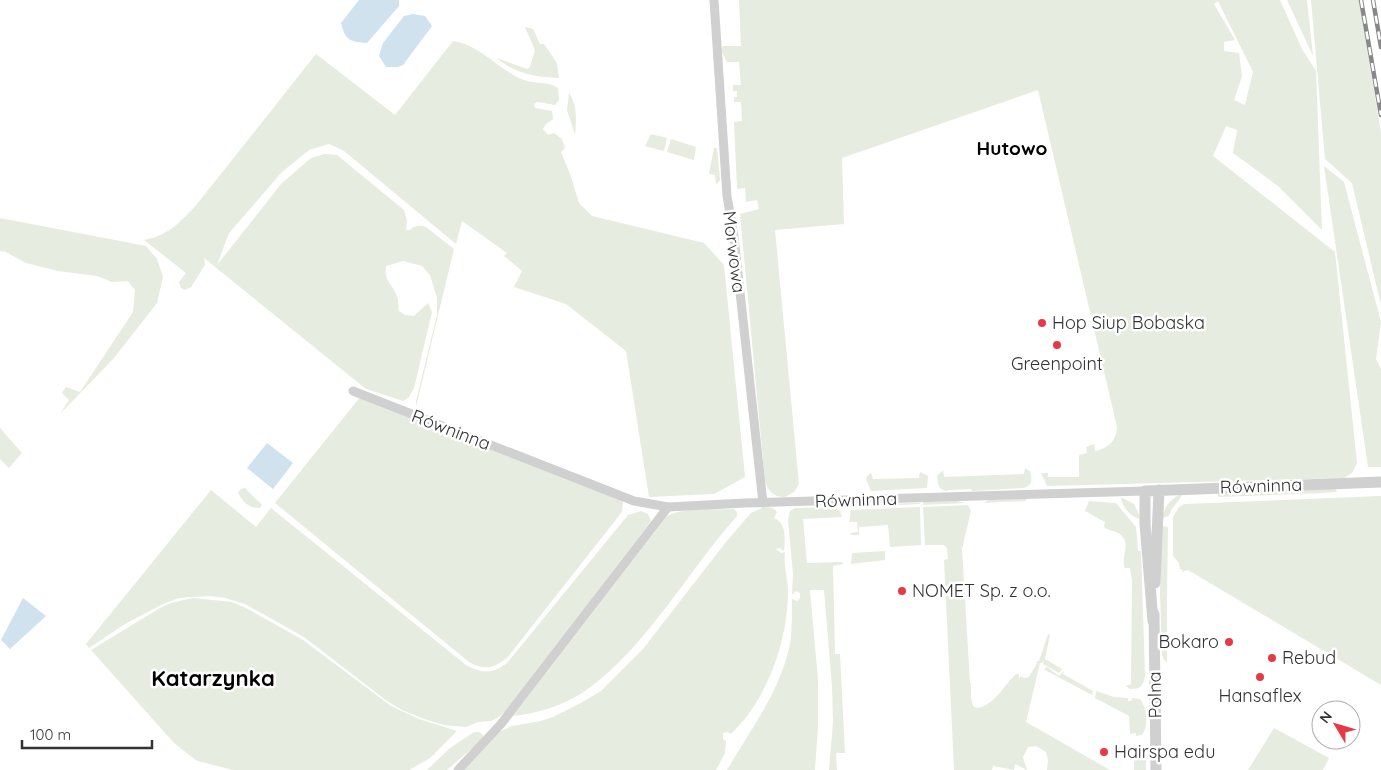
<svg xmlns="http://www.w3.org/2000/svg" width="1381" height="770" font-family="Quicksand,sans-serif">
<style>
.green{fill:#e6ecdf;fill-rule:evenodd}
.water{fill:#cfe2ee}
.lines{fill:none;stroke-linecap:round;stroke-linejoin:round}
.minor{stroke:#d0d0d0;stroke-width:9}
.tertiary{stroke:#d0d0d0;stroke-width:11}
.rail-casing{stroke:#888;stroke-width:4.5}
.rail{stroke:#fff;stroke-width:2.5;stroke-dasharray:8;stroke-linecap:butt}
.poi-dot{fill:#e63946;stroke:#fff;stroke-width:2}
.labels{text-anchor:middle;stroke-width:5;stroke-linejoin:round;paint-order:stroke}
.street-label{font-size:18px;fill:#333;stroke:#fff}
.poi-label{font-size:18px;fill:#333;stroke:#fff;text-anchor:start}
.neighbourhood-label{font-size:19px;font-weight:bold;fill:#000;stroke:#fff}
.district-label{font-size:22px;font-weight:bold;fill:#000;stroke:#fff}
</style>
<rect width="100%" height="100%" fill="#fff"/>
<!-- green -->
<path class="green" d="M 739,0 L 1280,0 L 1302,49 L 1316,71 L 1322,230 L 1278,186 L 1233,153 L 1237,130 L 1226,126 L 1213,156 L 1335,252 L 1357,463 L 1352,473 L 1344,478 L 1047,486 L 1041,473 L 1048,473 L 1048,477 L 1079,477 L 1079,455 L 1087,453 L 1086,447 L 1094,444 L 1095,451 C 1109,448 1116,441 1117,427 L 1038,90 L 842,158 L 844,224 L 775,230 L 799,484 L 794,492 L 785,497 C 773,497 768,491 765,481 L 740,214 L 759,209 L 757,200 L 746,202 L 745,188 L 737,189 L 734,122 L 742,121 L 741,102 L 734,102 L 734,97 L 737,97 L 737,91 L 733,91 L 733,85 L 741,85 L 739,62 L 727,62 L 721,50 L 723,46 L 741,46 ZM 1218,1 L 1253,72 L 1245,105 L 1234,100 L 1242,76 L 1239,53 L 1224,51 L 1224,42 L 1235,40 L 1214,4 Z
M 1287,0 L 1307,0 L 1313,56 Z
M 1311,0 L 1359,0 L 1381,133 L 1381,305 L 1352,183 L 1325,159 Z
M 525,27 L 533,29 L 540,44 L 544,44 L 557,63 L 559,78 C 535,77 515,74 497,58 L 527,69 L 530,67 L 535,50 Z
M 453,41 C 481,45 498,70 524,80 C 535,84 548,81 558,88 L 559,100 L 555,105 L 538,102 L 534,104 L 535,108 L 552,111 L 553,119 L 546,124 L 543,129 L 548,135 L 554,133 L 562,139 L 565,148 L 561,152 L 570,174 L 579,203 L 592,216 L 704,243 L 724,265 L 745,477 L 714,494 L 649,497 L 626,351 L 566,304 L 514,287 L 522,271 L 504,256 L 507,253 L 462,221 L 456,244 L 344,151 L 329,144 L 309,150 L 282,172 L 229,233 L 217,265 L 281,184 L 311,158 L 325,154 L 337,155 L 404,210 L 407,221 L 406,230 L 410,230 C 414,225 421,225 426,227 L 454,249 L 416,407 L 416,401 L 437,315 L 437,298 L 430,275 L 422,266 L 403,261 L 386,266 C 384,282 391,282 396,294 C 399,299 398,306 399,311 L 405,315 L 414,316 L 428,303 L 432,312 L 414,388 L 409,397 L 403,401 L 366,389 L 204,258 L 205,265 L 191,287 L 185,290 L 181,288 L 179,282 L 186,273 L 144,240 C 168,236 182,221 197,204 L 316,54 L 395,115 Z
M 569,93 C 578,107 576,119 575,135 L 567,110 Z
M 651,134 L 667,138 L 664,151 L 645,146 Z
M 671,139 L 696,147 L 694,160 L 667,152 Z
M 714,148 L 717,148 L 720,180 L 716,185 L 715,175 L 709,174 Z
M 1324,166 L 1344,182 L 1381,322 L 1376,359 L 1381,369 L 1381,467 L 1368,467 Z
M 0,218 L 146,246 L 157,259 L 163,277 L 157,303 L 114,358 L 60,414 L 69,400 L 62,393 L 66,387 L 80,392 L 133,312 L 135,290 L 128,281 L 112,282 L 97,276 L 58,271 L 26,263 L 6,252 L 0,251 Z
M 361,396 L 618,498 L 623,502 L 622,511 L 618,517 L 507,658 C 494,668 484,671 469,662 L 275,503 Z
M 0,428 L 22,453 L 9,468 L 0,459 Z
M 1025,468 L 1030,471 C 1032,479 1033,485 1024,488 L 972,491 L 971,489 L 948,490 L 947,491 C 938,490 938,484 937,476 L 943,470 L 944,477 L 1024,474 Z
M 920,472 L 928,476 L 927,488 L 871,491 L 866,479 L 868,475 L 871,473 L 873,479 L 919,478 Z
M 245,488 L 262,505 L 260,508 C 250,509 242,502 238,492 L 241,489 Z
M 1335,488 L 1337,492 L 1323,493 L 1218,497 L 1218,492 Z
M 211,490 L 256,527 L 271,508 L 466,665 C 481,674 493,674 507,663 L 628,515 L 641,511 L 648,514 L 651,521 L 511,706 L 499,717 L 491,721 L 478,722 L 466,727 L 444,725 L 424,719 L 402,710 L 387,701 L 304,637 L 245,604 L 225,598 L 210,596 L 179,598 L 163,604 L 125,624 L 89,648 L 86,644 Z
M 1182,494 C 1179,503 1172,505 1169,516 L 1162,518 C 1165,506 1170,499 1182,494 Z
M 1381,496 L 1381,685 L 1188,570 L 1182,572 L 1183,570 L 1180,569 L 1179,563 L 1173,556 L 1173,517 L 1179,507 L 1184,504 Z
M 1121,497 L 1134,504 L 1141,519 C 1131,518 1121,506 1121,497 Z
M 1026,499 L 1026,501 L 983,503 L 989,500 Z
M 957,501 L 965,503 L 923,505 L 923,502 Z
M 1089,501 L 1116,503 L 1136,527 L 1138,551 L 1141,551 L 1145,676 C 1143,686 1141,689 1130,689 L 1126,686 L 1131,684 L 1132,581 L 1130,568 L 1125,568 C 1120,556 1132,544 1120,534 C 1115,531 1110,531 1105,528 L 1104,526 L 1105,522 L 1085,511 Z
M 920,503 L 920,504 L 854,507 L 860,504 Z
M 968,505 L 971,511 L 962,549 L 970,683 L 971,683 L 971,698 L 973,706 L 977,708 C 994,706 1004,685 1016,674 L 1019,674 L 1019,679 L 1021,676 L 1024,678 L 1029,677 L 1037,663 L 1036,662 L 1039,661 L 1048,634 L 1050,635 L 1045,659 L 1062,669 L 1059,673 L 1043,664 L 1044,660 L 1042,663 L 1040,663 L 1026,722 L 1110,770 L 1047,770 L 1048,760 L 1046,752 L 1036,746 L 1028,747 L 1023,757 L 1027,770 L 1015,764 L 1014,770 L 993,766 L 992,770 L 954,770 L 944,560 L 948,559 L 947,548 L 944,545 L 925,545 L 923,507 Z
M 764,507 C 769,507 774,507 777,512 L 774,518 C 787,523 785,540 784,551 L 780,548 L 776,549 L 781,553 L 785,552 C 783,566 788,578 788,591 C 788,635 772,685 744,720 C 740,725 735,729 731,734 L 728,732 L 723,733 L 723,739 L 726,741 L 725,753 L 716,770 L 460,770 L 499,732 L 512,726 L 541,721 L 553,717 L 579,704 L 601,691 L 643,649 L 726,542 L 751,513 Z
M 835,507 L 840,511 L 842,517 L 803,519 L 807,563 L 842,562 L 843,564 L 833,566 L 835,654 L 840,654 L 845,753 L 836,753 L 837,770 L 829,770 L 833,722 L 832,686 L 824,590 L 810,590 L 818,680 L 818,727 L 815,770 L 727,770 C 751,729 784,686 791,638 C 792,625 792,612 792,599 L 797,601 L 800,598 L 800,593 L 796,591 L 792,595 L 793,574 L 788,520 L 790,511 L 795,508 Z
M 920,507 L 921,545 L 890,547 L 888,525 L 859,527 L 859,535 L 852,535 L 850,533 L 858,532 L 857,522 L 849,522 L 851,510 Z
M 734,509 L 737,512 L 737,516 C 687,572 646,648 585,691 C 563,706 538,713 513,716 L 667,516 C 684,507 714,510 734,509 Z
M 1162,526 L 1168,527 L 1167,596 L 1167,663 L 1163,658 L 1162,653 L 1160,593 Z
M 885,551 L 885,560 L 851,564 L 852,553 Z
M 193,598 L 232,602 L 248,609 L 303,640 L 391,706 L 419,719 L 457,731 L 430,758 L 409,770 L 233,770 L 197,761 L 174,743 L 91,650 L 160,608 L 171,603 Z
M 1047,667 L 1059,676 L 1064,671 L 1063,674 L 1093,691 L 1092,695 L 1045,670 L 1045,668 Z
M 1096,691 L 1114,697 L 1128,698 L 1128,701 L 1131,701 L 1132,698 L 1140,699 C 1147,708 1149,725 1142,735 L 1136,736 L 1136,733 L 1130,734 L 1129,716 L 1095,698 Z
M 1274,728 L 1329,758 L 1323,770 L 1248,770 Z
M 474,732 L 479,732 L 483,735 L 483,739 L 447,770 L 427,770 L 450,748 Z
M 1134,745 C 1148,747 1146,759 1146,770 L 1134,770 Z"/>
<!-- water -->
<path class="water" d="M 359,0 L 399,0 L 399,6 L 367,43 C 350,42 345,40 341,23 Z
M 413,14 L 425,16 L 432,26 L 403,65 L 398,67 L 386,67 L 379,56 L 383,43 L 404,16 Z
M 267,443 L 293,463 L 273,489 L 247,468 Z
M 23,598 L 46,616 L 10,649 L 1,640 Z"/>
<g class="lines">
<!-- minor -->
<path class="minor" d="M 714,0 L 727,196 L 734,237 L 763,503
M 353,391 L 634,501 L 668,507 L 745,503 L 1145,491
M 458,770 L 501,724 L 668,507"/>
<!-- tertiary -->
<path class="tertiary" d="M 1155,583 L 1159,490
M 1154,614 L 1156,770
M 1153,621 L 1145,524 L 1145,491 L 1381,482"/>
<!-- rail casing -->
<g class="rail-casing">
<path id="rail" d="M 1361,0 L 1381,115
M 1373,0 L 1381,47"/>
</g>
<!-- rail -->
<use href="#rail" class="rail"/>
</g>
<!-- markers -->
<g class="poi-dot">
<circle cx="1042" cy="323" r="5"/>
<circle cx="1057" cy="345" r="5"/>
<circle cx="902" cy="591" r="5"/>
<circle cx="1229" cy="642" r="5"/>
<circle cx="1272" cy="658" r="5"/>
<circle cx="1260" cy="677" r="5"/>
<circle cx="1104" cy="752" r="5"/>
</g>
<g class="labels">
<!-- street labels -->
<g class="street-label">
<text transform="translate(734 252) rotate(83)" y="6">Morwowa</text>
<text transform="translate(451 430) rotate(21)" y="6">Równinna</text>
<text transform="translate(1261 486) rotate(-2)" y="6">Równinna</text>
<text transform="translate(856 500) rotate(-2)" y="6">Równinna</text>
<text transform="translate(1155 695) rotate(-91)" y="6">Polna</text>
</g>
<!-- poi labels -->
<g class="poi-label">
<text x="1052" y="329">Hop Siup Bobaska</text>
<text x="1057" y="370" text-anchor="middle">Greenpoint</text>
<text x="912" y="597">NOMET Sp. z o.o.</text>
<text x="1219" y="648" text-anchor="end">Bokaro</text>
<text x="1282" y="664">Rebud</text>
<text x="1260" y="702" text-anchor="middle">Hansaflex</text>
<text x="1114" y="758">Hairspa edu</text>
</g>
<!-- neighbourhood labels -->
<g class="neighbourhood-label">
<text x="1012" y="155">Hutowo</text>
</g>
<!-- district labels -->
<g class="district-label">
<text x="213" y="686">Katarzynka</text>
</g>
</g>
<!-- north arrow -->
<g transform="translate(1336 725) rotate(308)"><circle r="24" fill="#ffffff" stroke="#adadad"/>
<path d="M0-4L9 19L0 12L-9 19Z" fill="#e63946"/>
<text y="-8" font-size="14" font-weight="bold" text-anchor="middle" fill="#333333">N</text>
</g>
<!-- scale -->
<path d="M22 740v8h130v-8" fill="none" stroke="#333333" stroke-width="2.5"/>
<text x="30" y="740" font-size="15" fill="#333333" stroke="#ffffff" stroke-width="4" paint-order="stroke">100 m</text>
</svg>
